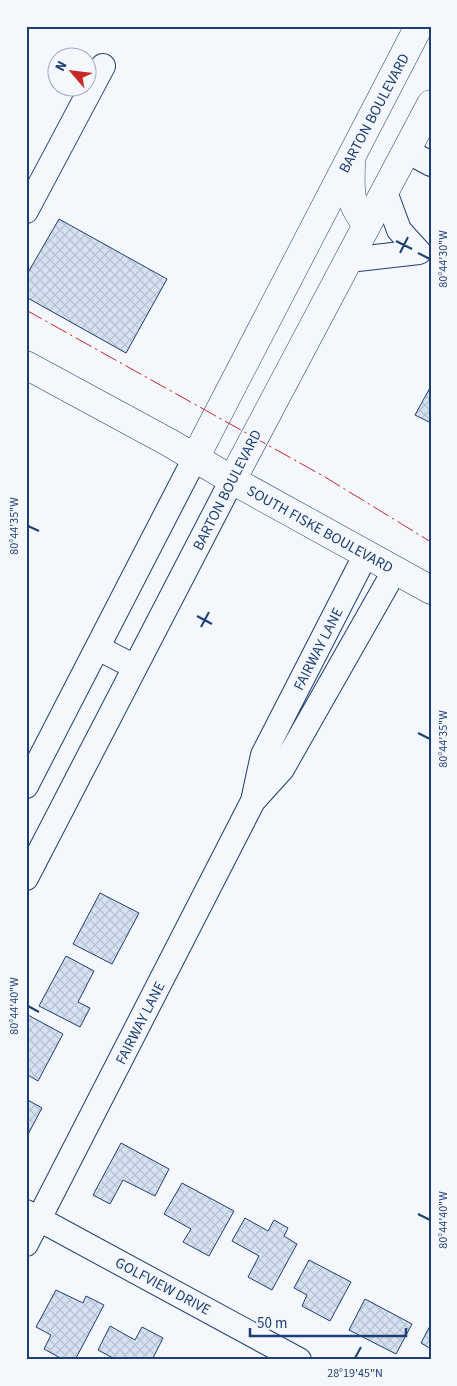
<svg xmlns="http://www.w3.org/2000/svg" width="457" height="1386" font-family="'Source Sans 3',sans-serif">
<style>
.building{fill:url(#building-cross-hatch);stroke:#1d3f73}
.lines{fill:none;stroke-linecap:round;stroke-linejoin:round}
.minor-casing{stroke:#1d3f73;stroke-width:26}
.major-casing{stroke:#1d3f73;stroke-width:29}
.minor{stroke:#f4f7fb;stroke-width:24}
.major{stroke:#f4f7fb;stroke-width:28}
.power{stroke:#c62828;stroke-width:1;stroke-dasharray:18 4 2.5 4;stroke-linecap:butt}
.ticks{fill:none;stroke:#1d3f73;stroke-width:2}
.labels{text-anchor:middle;stroke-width:4;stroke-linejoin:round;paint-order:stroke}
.street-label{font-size:15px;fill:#1d3f73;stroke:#f4f7fb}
.neatline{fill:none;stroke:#1d3f73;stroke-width:2}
.ticks-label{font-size:12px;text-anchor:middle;fill:#1d3f73}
</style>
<defs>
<pattern id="building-cross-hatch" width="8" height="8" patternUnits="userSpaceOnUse" patternTransform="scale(1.25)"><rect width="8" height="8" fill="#d5e0f0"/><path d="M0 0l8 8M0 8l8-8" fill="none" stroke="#b6c1d1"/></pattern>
</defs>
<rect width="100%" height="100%" fill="#f4f7fb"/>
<!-- building -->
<path class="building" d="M 59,219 L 167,279 L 126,353 L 26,297 L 26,276 Z
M 431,386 L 431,423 L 415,415 Z
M 100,893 L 139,913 L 112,964 L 73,944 Z
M 66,956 L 94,971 L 78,1002 L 90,1008 L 80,1027 L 39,1006 Z
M 28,1015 L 63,1034 L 38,1081 L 26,1074 Z
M 26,1099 L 42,1108 L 26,1138 Z
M 121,1143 L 169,1169 L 155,1196 L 123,1180 L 110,1204 L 93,1195 Z
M 182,1183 L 234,1211 L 209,1256 L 183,1242 L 191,1229 L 164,1214 Z
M 245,1218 L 268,1231 L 274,1220 L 288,1228 L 284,1236 L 297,1244 L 272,1290 L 248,1277 L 259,1256 L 232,1241 Z
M 309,1260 L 351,1282 L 330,1321 L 302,1306 L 307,1295 L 294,1288 Z
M 56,1290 L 83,1303 L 86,1296 L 104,1305 L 75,1360 L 64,1360 L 44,1349 L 51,1335 L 36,1327 Z
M 365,1299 L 412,1324 L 396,1354 L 349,1330 Z
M 431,1324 L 431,1349 L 421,1343 Z
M 110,1326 L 135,1340 L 142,1327 L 163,1338 L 152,1360 L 112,1360 L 113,1358 L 98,1350 Z"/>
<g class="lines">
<!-- minor casing -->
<g class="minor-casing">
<path id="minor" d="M 407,151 L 431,164
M 385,192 L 399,230 L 419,252
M 26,211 L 103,66
M 349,260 L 419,252
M 98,648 L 135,667
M 26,786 L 195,458
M 254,800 L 282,769 L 395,570
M 26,878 L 232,480
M 26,1212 L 299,1360
M 26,1244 L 253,801 L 263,755 L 366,554"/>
</g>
<!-- major casing -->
<g class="major-casing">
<path id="major" d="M 351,161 C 351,191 347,200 367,225
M 26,365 L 170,443 L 232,480 L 431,590
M 195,458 L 419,26
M 232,480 L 431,104"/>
</g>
<!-- minor -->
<use href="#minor" class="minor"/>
<!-- major -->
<use href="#major" class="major"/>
<!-- power -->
<path class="power" d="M 26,310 L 325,477 L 431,542"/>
</g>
<!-- ticks -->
<path class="ticks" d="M 396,241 L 412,249M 400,253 L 408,237M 418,253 L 430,259M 28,526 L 39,531M 197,616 L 212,624M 201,627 L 209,612M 418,733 L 430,739M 28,1006 L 39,1012M 418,1214 L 430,1220M 355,1358 L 361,1347"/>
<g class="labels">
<!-- street labels -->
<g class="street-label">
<text transform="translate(374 113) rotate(-62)" y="5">BARTON BOULEVARD</text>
<text transform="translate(227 490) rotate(-63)" y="5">BARTON BOULEVARD</text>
<text transform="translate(320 529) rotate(29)" y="5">SOUTH FISKE BOULEVARD</text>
<text transform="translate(318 649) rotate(-63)" y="5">FAIRWAY LANE</text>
<text transform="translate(140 1023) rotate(-63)" y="5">FAIRWAY LANE</text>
<text transform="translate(163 1286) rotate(28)" y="5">GOLFVIEW DRIVE</text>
</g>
</g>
<!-- border -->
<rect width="457" height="1386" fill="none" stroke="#f4f7fb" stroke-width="55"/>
<!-- north arrow -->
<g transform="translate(72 72) rotate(298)"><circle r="24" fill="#f4f7fb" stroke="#9eadc5"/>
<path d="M0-4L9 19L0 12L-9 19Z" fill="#c62828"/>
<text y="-8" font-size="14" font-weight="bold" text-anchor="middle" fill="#1d3f73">N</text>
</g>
<!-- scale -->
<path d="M250 1328v8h156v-8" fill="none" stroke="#1d3f73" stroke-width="2.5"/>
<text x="257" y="1328" font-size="15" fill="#1d3f73" stroke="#f4f7fb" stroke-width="4" paint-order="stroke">50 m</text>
<rect x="28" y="28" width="402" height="1330" class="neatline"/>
<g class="ticks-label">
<text transform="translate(443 259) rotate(-90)" y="4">80°44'30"W</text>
<text transform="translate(14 526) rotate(-90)" y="4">80°44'35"W</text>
<text transform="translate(443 739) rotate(-90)" y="4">80°44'35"W</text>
<text transform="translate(14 1006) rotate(-90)" y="4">80°44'40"W</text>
<text transform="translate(443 1220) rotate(-90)" y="4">80°44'40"W</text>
<text x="355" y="1377">28°19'45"N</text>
</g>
</svg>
